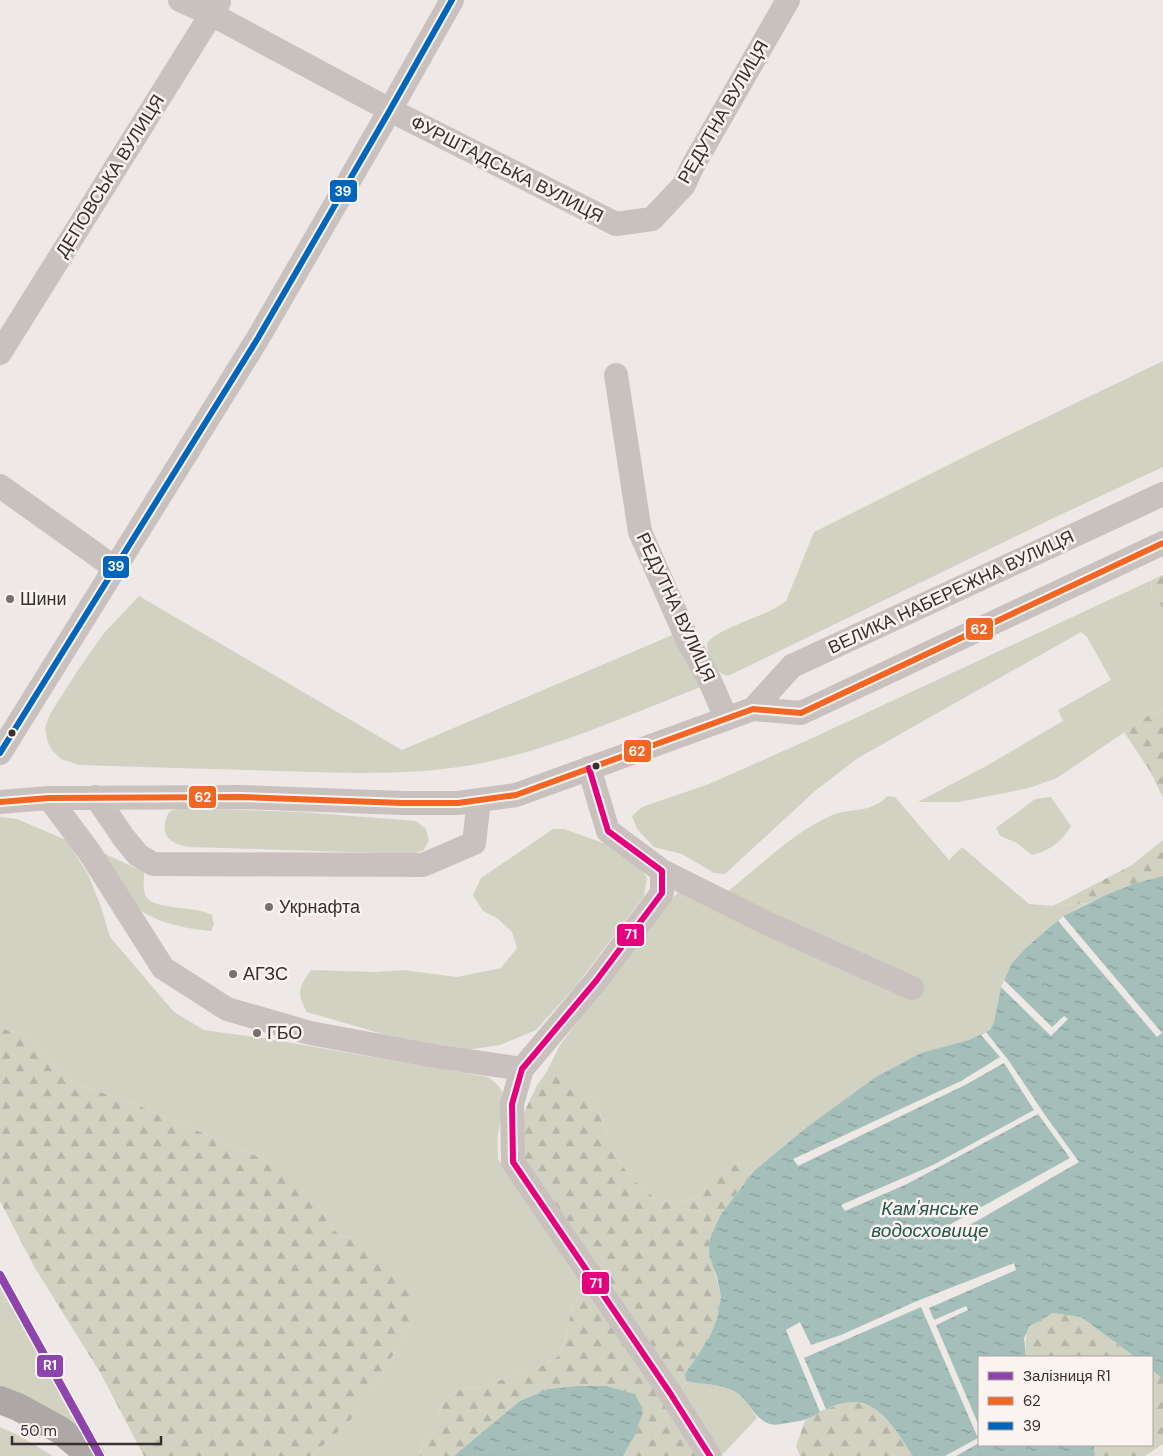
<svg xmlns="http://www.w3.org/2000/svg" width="1163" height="1456" font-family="'DM Sans',sans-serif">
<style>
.green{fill:#d2d2c2}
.forest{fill:url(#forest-firs)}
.water{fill:url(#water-ripples)}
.pier{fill:#eee9e6}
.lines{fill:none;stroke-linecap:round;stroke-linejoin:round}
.minor{stroke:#c8c1be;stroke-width:24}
.highway{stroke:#ada8a5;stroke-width:28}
.bus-1-casing{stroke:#faf3ef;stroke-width:10}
.bus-2-casing{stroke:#faf3ef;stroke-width:10}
.bus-3-casing{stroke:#faf3ef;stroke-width:10}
.bus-1{stroke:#f26522;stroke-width:6}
.bus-2{stroke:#0065bd;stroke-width:6}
.bus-3{stroke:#e5007d;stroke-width:6}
.rail-1-casing{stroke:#faf3ef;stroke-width:11}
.rail-1{stroke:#8e44ad;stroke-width:8}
.poi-dot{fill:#786f6e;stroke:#faf3ef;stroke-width:2}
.bus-dot{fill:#392e2d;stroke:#faf3ef;stroke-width:2}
.labels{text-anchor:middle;stroke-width:5;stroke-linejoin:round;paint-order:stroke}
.street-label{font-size:18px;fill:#392e2d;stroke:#faf3ef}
.poi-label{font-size:18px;fill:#392e2d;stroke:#faf3ef;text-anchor:start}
.water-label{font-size:19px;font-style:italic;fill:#255751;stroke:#faf3ef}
.line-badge{stroke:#faf3ef;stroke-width:2}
.badge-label{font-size:14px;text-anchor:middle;font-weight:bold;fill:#fff}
</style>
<defs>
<pattern id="forest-firs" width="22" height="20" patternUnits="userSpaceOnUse" patternTransform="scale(1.25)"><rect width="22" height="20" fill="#d2d2c2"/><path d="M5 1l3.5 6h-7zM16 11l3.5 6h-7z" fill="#b5b5a7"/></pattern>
<pattern id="water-ripples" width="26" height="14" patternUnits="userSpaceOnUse" patternTransform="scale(1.25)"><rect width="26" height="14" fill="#a4bfba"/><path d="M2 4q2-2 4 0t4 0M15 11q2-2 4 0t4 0" fill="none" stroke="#879c98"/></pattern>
</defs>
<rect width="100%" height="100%" fill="#eee9e6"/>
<!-- green -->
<path class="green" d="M 1163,361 L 1163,467 L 1060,515 L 730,675 C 715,677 707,656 707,643 C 723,625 765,618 786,601 L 814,532 L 974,452 Z
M 1152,580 L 1151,593 L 1163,608 L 1163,711 L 1151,714 L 1057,778 L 1029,788 L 959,802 L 918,802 L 988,765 L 1063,721 L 1058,710 L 1111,680 L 1087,637 L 1081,632 L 858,758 L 815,791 L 725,874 L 714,873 L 682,854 L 654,847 L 637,829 L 632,816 L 642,807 L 709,784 L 808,740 Z
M 139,596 L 402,750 L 677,633 L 701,687 C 628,715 550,751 472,765 C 409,776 344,773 280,771 C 213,769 146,767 79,765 L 61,759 L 52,750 L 47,740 L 45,728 L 50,714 L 78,670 L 104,633 Z
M 888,796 L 895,797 L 949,860 L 962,847 L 1029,904 L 1053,906 L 1088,903 L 1063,916 L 1012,963 L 1001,987 L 994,1022 L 990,1030 L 831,1110 L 807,1127 L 754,1171 L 743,1161 L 718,1173 L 699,1196 L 679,1203 L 656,1199 L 630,1177 L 611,1148 L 601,1116 L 593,1097 L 546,1073 L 560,1045 L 648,928 L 680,890 L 712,903 C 752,875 785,837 830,816 C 844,809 862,812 875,805 C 880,803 884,799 888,796 Z
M 1051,797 L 1071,826 C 1062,842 1049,851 1032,855 L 1017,843 L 1000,836 L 996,828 L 1035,799 Z
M 179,808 L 301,812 L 416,821 L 426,829 L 429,841 L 423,851 L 410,854 L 189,847 C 168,844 158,833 169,812 Z
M 0,817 L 17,819 L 66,840 L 88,874 L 101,907 L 110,937 L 174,1012 L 204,1030 L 269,1039 L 488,1077 C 515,1095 501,1110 498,1135 C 497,1143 498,1151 498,1159 L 585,1284 L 572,1308 L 565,1341 L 558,1356 L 545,1365 L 522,1370 L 501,1380 L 475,1389 L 462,1387 L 441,1403 L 438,1417 L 423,1440 L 420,1456 L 311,1456 L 349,1422 L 381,1376 L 411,1324 L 365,1243 L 337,1233 L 328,1223 L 317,1202 L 293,1174 L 256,1156 L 135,1104 L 73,1083 L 52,1063 L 43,1046 L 29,1037 L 0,1028 Z
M 553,829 L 564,829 L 631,853 L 647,878 L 644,896 L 576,986 L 536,1030 L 500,1045 L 467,1050 L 386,1035 L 307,1012 C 296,993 299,987 311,970 L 376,972 L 403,970 L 457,977 L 501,968 L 517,948 L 512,932 L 497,918 L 483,911 L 473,895 L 481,878 Z
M 101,852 L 144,872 C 144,881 142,892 148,899 C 160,910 196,906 212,915 L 214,924 L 211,931 C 187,929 148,922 132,902 C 120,888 111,868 101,852 Z
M 0,1287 L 86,1439 L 0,1391 Z
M 686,1381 C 705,1385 729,1383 743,1398 C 749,1404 752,1411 757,1418 L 723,1454 L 682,1390 Z
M 0,1427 L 18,1435 L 53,1456 L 0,1456 Z"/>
<!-- forest -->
<path class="forest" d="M 1163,575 L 1163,608 L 1151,593 L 1152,580 Z
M 1163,711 L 1163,798 L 1150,771 L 1124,732 L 1151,714 Z
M 1163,840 L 1163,876 L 1136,883 L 1088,903 L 1053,906 L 1132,865 Z
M 0,1028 L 29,1037 L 43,1046 L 52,1063 L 73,1083 L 135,1104 L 256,1156 L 294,1174 L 317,1202 L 328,1223 L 337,1233 L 365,1243 L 393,1263 L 413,1287 L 411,1324 L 381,1376 L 349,1422 L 311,1456 L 144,1456 L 101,1374 L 35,1268 L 0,1201 Z
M 546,1073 L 555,1074 L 593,1097 L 601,1116 L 611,1148 L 630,1177 L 656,1199 L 679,1203 L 699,1196 L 718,1173 L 743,1161 L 754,1171 L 721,1214 L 709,1248 L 721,1297 L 717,1319 L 709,1338 L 691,1365 L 682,1390 L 518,1150 L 522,1117 L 537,1085 Z
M 585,1284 L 702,1456 L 623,1456 L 634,1437 L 606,1386 L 577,1386 L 548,1389 L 454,1456 L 420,1456 L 423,1440 L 438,1417 L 441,1403 L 462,1387 L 475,1389 L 501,1380 L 522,1370 L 545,1365 L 558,1356 L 565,1341 L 572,1308 Z
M 1053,1313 L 1081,1317 L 1135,1357 L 1026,1357 C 1024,1329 1027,1325 1053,1313 Z
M 1152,1370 L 1163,1379 L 1163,1444 L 1145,1456 L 1095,1456 L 1094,1445 L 1152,1445 Z
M 849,1400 L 877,1408 L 894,1427 L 913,1456 L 800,1456 L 796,1446 L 805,1421 L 820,1412 Z"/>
<!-- water -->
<path class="water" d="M 1163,876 L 1163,1379 L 1152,1370 L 1152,1357 L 1135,1357 L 1081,1317 L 1053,1313 L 1030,1326 L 1024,1338 L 1026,1357 L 979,1357 L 979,1445 L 1094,1445 L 1095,1456 L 913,1456 C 893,1426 874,1388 831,1407 C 817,1413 809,1421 793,1422 C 786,1423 777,1426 770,1424 C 752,1418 750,1400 734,1391 C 720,1383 701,1385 686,1381 L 685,1374 L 709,1338 L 717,1319 L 721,1297 L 717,1277 L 710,1258 L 709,1248 L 711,1236 L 721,1214 L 754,1171 L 807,1127 L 876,1077 L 921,1053 L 969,1040 L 990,1030 L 994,1022 L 1001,987 L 1012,963 L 1026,948 L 1063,916 L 1108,894 L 1136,883 Z
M 577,1386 L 606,1386 L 635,1394 L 643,1412 L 634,1437 L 623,1456 L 454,1456 L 520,1401 L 548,1389 Z"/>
<!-- pier -->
<path class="pier" d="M 1063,916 L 1162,1033 L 1157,1037 L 1058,921 Z
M 1004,980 L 1052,1027 L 1064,1016 L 1068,1019 L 1051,1036 L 1001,987 Z
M 986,1032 L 1009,1061 L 1045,1115 L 1079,1162 L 977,1221 L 954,1232 L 949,1225 L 1070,1158 L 1038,1114 L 907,1184 L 845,1211 L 841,1205 L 933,1165 L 1034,1110 L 1004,1063 L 967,1084 L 798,1166 L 793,1159 L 961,1081 L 1000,1057 L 981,1035 Z
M 1014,1263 L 1016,1270 L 929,1308 L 934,1320 L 966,1306 L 968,1310 L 936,1325 L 979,1426 L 979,1443 L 956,1456 L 945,1456 L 978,1438 L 921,1307 L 804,1358 L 826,1409 L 820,1412 L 786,1330 L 800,1322 L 811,1345 L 841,1335 L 917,1301 Z"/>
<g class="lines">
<!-- minor -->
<path class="minor" d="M 180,0 L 211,14 L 390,110 L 616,224 L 652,219 L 684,185 L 692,167 L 788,0
M 0,353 L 219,2
M 616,375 L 640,532 L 688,641 L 710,681 L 726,718
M 0,486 L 115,568
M 753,709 L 792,666 L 1163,494
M 0,753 L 258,338 L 390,110 L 452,0
M 589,768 L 608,831 L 662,871 L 662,893 L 596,981 L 522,1069 L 512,1104 L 513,1162 L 670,1393 L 710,1456
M 96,797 L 124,838 L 138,855 L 153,864 L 423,865 L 474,843 L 479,800
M 49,798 L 90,853 L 163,968 L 227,1009 L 310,1033 L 440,1057 L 522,1069
M 0,802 L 49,798 L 242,797 L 402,803 L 458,803 L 516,795 L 753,709 L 801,713 L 1163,543
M 662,871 L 764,922 L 912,988"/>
<!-- highway -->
<path class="highway" d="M 0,1400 L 18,1407 L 60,1430 L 91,1456"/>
<!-- bus-1 casing -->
<g class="bus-1-casing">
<path id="bus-1" d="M 0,802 L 49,798 L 242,797 L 402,803 L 458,803 L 516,795 L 753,709 L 801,713 L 1163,543"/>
</g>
<!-- bus-2 casing -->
<g class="bus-2-casing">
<path id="bus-2" d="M 0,753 L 258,338 L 390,110 L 452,0"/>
</g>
<!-- bus-3 casing -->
<g class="bus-3-casing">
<path id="bus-3" d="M 589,768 L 608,831 L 662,871 L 662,893 L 596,981 L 522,1069 L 512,1104 L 513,1162 L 670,1393 L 710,1456"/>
</g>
<!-- bus-1 -->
<use href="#bus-1" class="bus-1"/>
<!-- bus-2 -->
<use href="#bus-2" class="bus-2"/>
<!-- bus-3 -->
<use href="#bus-3" class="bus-3"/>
<!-- rail-1 casing -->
<g class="rail-1-casing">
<path id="rail-1" d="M 0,1275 L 100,1456"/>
</g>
<!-- rail-1 -->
<use href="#rail-1" class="rail-1"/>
</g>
<!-- markers -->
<g class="poi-dot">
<circle cx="10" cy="599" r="5"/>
<circle cx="269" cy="907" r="5"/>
<circle cx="233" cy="974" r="5"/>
<circle cx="257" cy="1033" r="5"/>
</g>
<g class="bus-dot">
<circle cx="12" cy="733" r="4.5"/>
<circle cx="596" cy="766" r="4.5"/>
</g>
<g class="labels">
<!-- street labels -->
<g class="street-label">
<text transform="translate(723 112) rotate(-60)" y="6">РЕДУТНА ВУЛИЦЯ</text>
<text transform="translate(507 169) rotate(27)" y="6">ФУРШТАДСЬКА ВУЛИЦЯ</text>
<text transform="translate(110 176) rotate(-58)" y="6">ДЕПОВСЬКА ВУЛИЦЯ</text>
<text transform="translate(951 592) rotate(-25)" y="6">ВЕЛИКА НАБЕРЕЖНА ВУЛИЦЯ</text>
<text transform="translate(676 607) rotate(65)" y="6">РЕДУТНА ВУЛИЦЯ</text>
</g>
<!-- poi labels -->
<g class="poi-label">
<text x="20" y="605">Шини</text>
<text x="279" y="913">Укрнафта</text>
<text x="243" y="980">АГЗС</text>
<text x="267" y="1039">ГБО</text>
</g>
<!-- water labels -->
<g class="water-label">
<text x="930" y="1215">Кам'янське<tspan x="930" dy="22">водосховище</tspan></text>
</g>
</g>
<g class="line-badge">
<rect x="329" y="179" width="29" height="24" rx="5" fill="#0065bd"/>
<rect x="102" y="555" width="28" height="24" rx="5" fill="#0065bd"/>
<rect x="965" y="617" width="29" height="24" rx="5" fill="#f26522"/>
<rect x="623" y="739" width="29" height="24" rx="5" fill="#f26522"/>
<rect x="188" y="785" width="29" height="24" rx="5" fill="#f26522"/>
<rect x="616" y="923" width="29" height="24" rx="5" fill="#e5007d"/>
<rect x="581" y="1271" width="29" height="24" rx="5" fill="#e5007d"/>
<rect x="36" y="1354" width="28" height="24" rx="5" fill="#8e44ad"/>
</g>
<g class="badge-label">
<text x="343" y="196">39</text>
<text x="116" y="571">39</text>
<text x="979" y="634">62</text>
<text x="637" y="756">62</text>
<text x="203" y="802">62</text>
<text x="631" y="939">71</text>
<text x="596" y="1288">71</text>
<text x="50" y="1370">R1</text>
</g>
<!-- legend -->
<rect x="978" y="1356" width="175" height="90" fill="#faf3ef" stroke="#ada4a1"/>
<rect x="988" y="1372" width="25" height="8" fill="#8e44ad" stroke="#ada4a1"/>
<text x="1023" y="1381" font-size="15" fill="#392e2d">Залізниця R1</text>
<rect x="988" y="1397" width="25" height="8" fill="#f26522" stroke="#ada4a1"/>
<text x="1023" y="1406" font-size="15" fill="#392e2d">62</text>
<rect x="988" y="1422" width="25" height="8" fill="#0065bd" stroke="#ada4a1"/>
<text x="1023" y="1431" font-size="15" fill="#392e2d">39</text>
<!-- scale -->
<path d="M12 1436v8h149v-8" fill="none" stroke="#392e2d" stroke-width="2.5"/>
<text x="20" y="1436" font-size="15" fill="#392e2d" stroke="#faf3ef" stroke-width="4" paint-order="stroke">50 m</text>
</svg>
